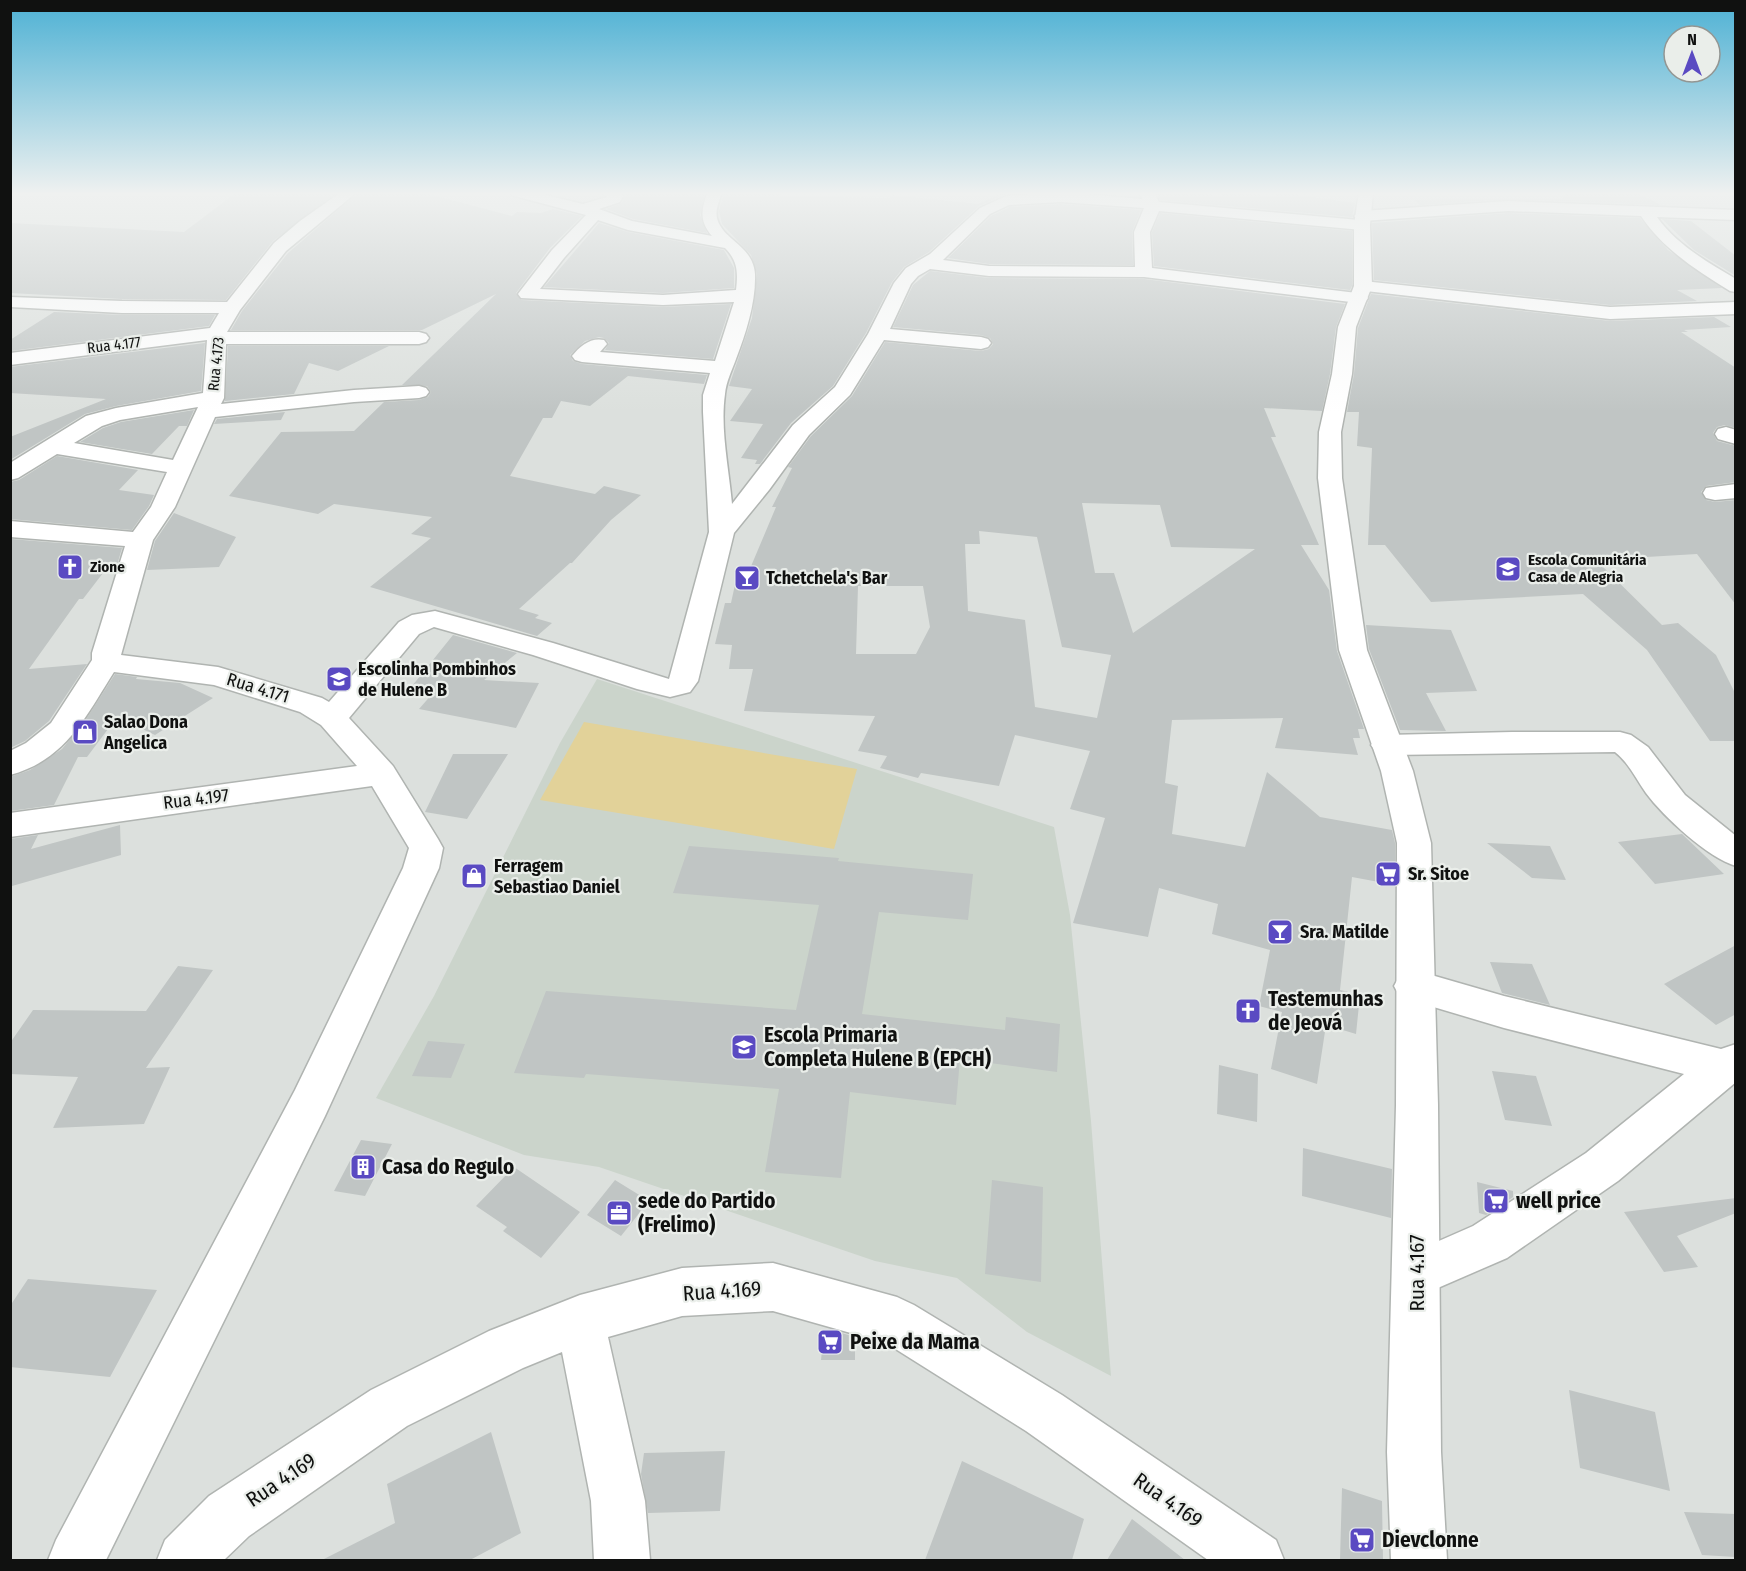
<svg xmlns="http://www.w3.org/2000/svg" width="1746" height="1571" font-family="'Fira Sans Condensed',sans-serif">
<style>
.built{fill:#cbd4cb}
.green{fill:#e2d299}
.building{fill:#c0c5c4;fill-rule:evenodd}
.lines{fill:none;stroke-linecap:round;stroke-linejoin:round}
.minor-casing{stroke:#b0b4b1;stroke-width:3}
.tertiary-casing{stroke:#b0b4b1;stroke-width:3}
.minor{fill:#fff;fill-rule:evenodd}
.tertiary{fill:#fff;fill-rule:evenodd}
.labels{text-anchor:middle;stroke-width:4.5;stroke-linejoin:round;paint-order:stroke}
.far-street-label{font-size:15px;fill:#101110;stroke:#eaeeea}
.far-poi-label{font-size:15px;font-weight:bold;fill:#101110;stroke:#eaeeea;text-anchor:start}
.poi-label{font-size:18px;font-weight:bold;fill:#101110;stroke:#eaeeea;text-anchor:start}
.street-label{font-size:18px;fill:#101110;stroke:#eaeeea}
.near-poi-label{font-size:21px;font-weight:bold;fill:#101110;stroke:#eaeeea;text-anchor:start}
.near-street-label{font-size:21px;fill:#101110;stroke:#eaeeea}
</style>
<rect width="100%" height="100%" fill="#dce0dd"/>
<!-- built -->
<path class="built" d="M 597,679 L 1054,827 L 1070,915 L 1091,1121 L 1111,1376 L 1027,1332 L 957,1278 L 875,1261 L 599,1167 L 524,1155 L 376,1098 L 434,996 L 560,743 Z"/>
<!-- green -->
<path class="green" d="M 584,722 L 857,769 L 834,849 L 540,800 Z"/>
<!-- building -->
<path class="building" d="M 237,192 L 338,192 L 273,241 L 226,300 L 122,299 L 10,293 L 10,223 L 184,232 Z
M 359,192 L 421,192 L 512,216 L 517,212 L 541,213 L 553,209 L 582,216 L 550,248 L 516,293 L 521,300 L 663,307 L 731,304 L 713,359 L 605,350 L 609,343 L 604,338 L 599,337 L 585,341 L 570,355 L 573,361 L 582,364 L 707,375 L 704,384 L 628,376 L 590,406 L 561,401 L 552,418 L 543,418 L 510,476 L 595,494 L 604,486 L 641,495 L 611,520 L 572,563 L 570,563 L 519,609 L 539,615 L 535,618 L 552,623 L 537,636 L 370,587 L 431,538 L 411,534 L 432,517 L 334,504 L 318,514 L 229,496 L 281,432 L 354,431 L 384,402 L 419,400 L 428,397 L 431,392 L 427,386 L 402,385 L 496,294 L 422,330 L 231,330 L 242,311 L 288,253 Z
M 622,192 L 706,192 L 700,215 L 707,233 L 633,219 L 606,209 L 622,203 L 625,196 Z
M 724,192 L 780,192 L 780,196 L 890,198 L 892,195 L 978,204 L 1004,192 L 1035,192 L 1005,194 L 979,206 L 929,252 L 904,267 L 892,282 L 866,333 L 833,386 L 791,423 L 760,464 L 755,464 L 757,460 L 741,458 L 763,424 L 730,421 L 752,389 L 729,386 L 752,318 L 757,274 L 751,255 L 722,224 L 719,211 Z
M 1156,192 L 1188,192 L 1221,196 L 1225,192 L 1273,196 L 1276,192 L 1355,203 L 1352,217 L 1160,200 Z
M 1566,192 L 1635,192 L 1661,205 L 1510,199 L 1562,199 Z
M 1506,199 L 1420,205 L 1414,200 Z
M 1061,204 L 1141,210 L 1132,232 L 1133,265 L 989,264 L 948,258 L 991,216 L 1010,207 Z
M 1160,213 L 1352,231 L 1352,286 L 1350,290 L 1154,266 L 1152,232 Z
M 1508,213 L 1640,218 L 1668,250 L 1722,288 L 1677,290 L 1697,301 L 1610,305 L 1374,280 L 1372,223 Z
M 1662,219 L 1691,221 L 1736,256 L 1736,276 L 1694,250 Z
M 599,223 L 628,232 L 724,250 L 734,268 L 734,288 L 663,293 L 544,287 Z
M 930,271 L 989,278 L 1144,279 L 1345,304 L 1336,327 L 1330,374 L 1322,411 L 1264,408 L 1276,437 L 1271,437 L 1319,545 L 1301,545 L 1329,590 L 1337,651 L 1364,729 L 1358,729 L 1360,738 L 1353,738 L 1358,755 L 1275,748 L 1283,718 L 1172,720 L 1165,783 L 1178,786 L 1172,834 L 1245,847 L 1267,772 L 1320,817 L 1392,830 L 1395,843 L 1395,885 L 1352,877 L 1340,990 L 1360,995 L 1356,1034 L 1326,1025 L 1317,1084 L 1271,1069 L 1282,1012 L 1259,1006 L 1270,950 L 1212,934 L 1218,904 L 1159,888 L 1148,937 L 1073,923 L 1105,818 L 1070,809 L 1090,751 L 1015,735 L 999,786 L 921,773 L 918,778 L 880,768 L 887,756 L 858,751 L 875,716 L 744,711 L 753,669 L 729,669 L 732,645 L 715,644 L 725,603 L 731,603 L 738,571 L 749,571 L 776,507 L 772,507 L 792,468 L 788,467 L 811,436 L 852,396 L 885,342 L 981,351 L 989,349 L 993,344 L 990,338 L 981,335 L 893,327 L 913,285 ZM 1082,503 L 1160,505 L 1171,547 L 1255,549 L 1133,633 L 1114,573 L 1095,573 ZM 979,531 L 1037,537 L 1062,647 L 1111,655 L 1097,718 L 1035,707 L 1025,620 L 968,611 L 965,544 L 980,544 ZM 858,586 L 923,586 L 930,627 L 916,654 L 856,654 Z
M 1371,294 L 1610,321 L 1714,317 L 1731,327 L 1684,330 L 1688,332 L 1681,332 L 1736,368 L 1736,428 L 1725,425 L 1717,427 L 1713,433 L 1717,441 L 1736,446 L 1736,482 L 1706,486 L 1701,492 L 1706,500 L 1715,502 L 1736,500 L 1736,605 L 1697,554 L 1596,560 L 1662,625 L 1678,623 L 1716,655 L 1736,695 L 1736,741 L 1710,741 L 1647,650 L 1583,594 L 1431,602 L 1385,545 L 1368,545 L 1372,448 L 1357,446 L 1359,412 L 1347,412 L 1354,374 L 1358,328 Z
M 54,312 L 122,315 L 215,315 L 209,326 L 10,351 L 10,340 Z
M 205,343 L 201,391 L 116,406 L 85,414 L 10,460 L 10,437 L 106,399 L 10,393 L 10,367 Z
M 228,346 L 389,346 L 338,371 L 309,363 L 294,394 L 225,401 Z
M 194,410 L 187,426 L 179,426 L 152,454 L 80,442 L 103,428 L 121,422 Z
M 285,412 L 281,420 L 214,424 L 217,419 Z
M 57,456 L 138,470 L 119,490 L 154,495 L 149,506 L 132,530 L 10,519 L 10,482 L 19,480 Z
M 174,513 L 236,537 L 219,567 L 147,570 L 155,541 Z
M 10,539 L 122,548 L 115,572 L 103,573 L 83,599 L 79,599 L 29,669 L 87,664 L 49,721 L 25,741 L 10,748 Z
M 1366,625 L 1451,630 L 1477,691 L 1426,693 L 1446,731 L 1400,730 L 1369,649 Z
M 453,635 L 517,653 L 484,680 L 539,683 L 516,728 L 419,709 L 433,693 L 408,691 Z
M 115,674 L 137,677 L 136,679 L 180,683 L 213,698 L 155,735 L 117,717 L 87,757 L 78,757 L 54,805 L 10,811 L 10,777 L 30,770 L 62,749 L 85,721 Z
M 453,754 L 508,754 L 467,819 L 425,812 Z
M 120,825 L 121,855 L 12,886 L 10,889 L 10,839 L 38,835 L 31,849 Z
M 1682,834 L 1724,874 L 1655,884 L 1618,842 Z
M 1487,843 L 1550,846 L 1566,880 L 1532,878 Z
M 689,846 L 839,858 L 838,861 L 973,874 L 968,920 L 879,912 L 862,1014 L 1005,1030 L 1006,1017 L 1060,1024 L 1057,1072 L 960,1059 L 956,1105 L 850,1092 L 841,1178 L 765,1172 L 779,1089 L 586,1074 L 584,1078 L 514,1073 L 546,991 L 796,1010 L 819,905 L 673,893 Z
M 1736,945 L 1736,1014 L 1716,1025 L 1664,984 Z
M 1490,962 L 1532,964 L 1550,1005 L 1502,993 Z
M 178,966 L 213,970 L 146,1068 L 170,1067 L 144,1124 L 53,1128 L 78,1077 L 10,1074 L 10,1043 L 33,1010 L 146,1011 Z
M 428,1041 L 465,1044 L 451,1078 L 412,1076 Z
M 1219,1065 L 1258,1074 L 1257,1122 L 1217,1114 Z
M 1492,1071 L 1536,1076 L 1552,1126 L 1505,1120 Z
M 361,1140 L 392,1144 L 365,1196 L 334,1191 Z
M 1303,1148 L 1392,1169 L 1391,1218 L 1302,1196 Z
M 514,1167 L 580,1212 L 541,1258 L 503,1231 L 507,1227 L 476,1206 Z
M 615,1180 L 649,1201 L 621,1236 L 587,1215 Z
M 992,1180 L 1043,1187 L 1041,1282 L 985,1274 Z
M 1477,1182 L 1513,1191 L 1513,1197 L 1486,1215 L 1479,1213 Z
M 1736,1198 L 1736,1213 L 1677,1236 L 1698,1267 L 1664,1272 L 1624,1212 Z
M 28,1279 L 157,1290 L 110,1377 L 10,1367 L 10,1306 Z
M 824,1331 L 835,1331 L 855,1337 L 855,1360 L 821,1360 Z
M 1569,1390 L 1655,1412 L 1670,1491 L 1580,1468 Z
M 491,1432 L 521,1533 L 470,1560 L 322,1560 L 395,1523 L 387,1484 Z
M 725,1451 L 720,1511 L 648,1513 L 641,1474 L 644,1453 Z
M 962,1461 L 1084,1519 L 1072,1560 L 925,1560 Z
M 1342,1488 L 1382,1501 L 1383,1560 L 1340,1560 Z
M 1684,1512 L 1736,1514 L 1736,1557 L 1702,1555 Z
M 1132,1519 L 1185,1560 L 1107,1560 Z"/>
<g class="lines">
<!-- minor casing -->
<g class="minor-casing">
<path id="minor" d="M 341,192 L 357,192 L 286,251 L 240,310 L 227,332 L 419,332 L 426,334 L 429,338 L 426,342 L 419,344 L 226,344 L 224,398 L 221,404 L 354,390 L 419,386 L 426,388 L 429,392 L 426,396 L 419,398 L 354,402 L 215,417 L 175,507 L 153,540 L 121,655 L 218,667 L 322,698 L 329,702 L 399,622 L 412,615 L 435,611 L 553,643 L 669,679 L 709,532 L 703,412 L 703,395 L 710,373 L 582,362 L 575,360 L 572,356 C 580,346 591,337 604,340 L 607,344 L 600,352 L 715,361 L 734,302 L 663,305 L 521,298 L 518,294 L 521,290 L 552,250 L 586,215 L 511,195 L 509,192 L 533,192 L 583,204 L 607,197 L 602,192 L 619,192 L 623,196 L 620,202 L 599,209 L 632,221 L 712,236 C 699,221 701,209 708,192 L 722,192 C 720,200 715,209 717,218 C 722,240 753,245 755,274 C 756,302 746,333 736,359 C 732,370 726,382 725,394 C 720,429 729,469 732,504 L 793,425 L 835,387 L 868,334 L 894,283 L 906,268 L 930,254 L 980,208 L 1006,196 L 1061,192 L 1142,199 L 1140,192 L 1154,192 L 1159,202 L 1359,220 L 1354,216 L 1362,211 L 1508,201 L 1736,210 L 1736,220 L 1657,217 C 1676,244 1707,262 1736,279 L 1736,292 L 1730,291 C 1696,270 1663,249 1641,216 L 1508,211 L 1363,221 L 1370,225 L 1362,230 L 1159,211 L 1150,232 L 1152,268 L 1365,294 L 1368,298 L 1365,302 L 1359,303 L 1144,277 L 989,276 L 930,269 L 918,276 L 911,284 L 890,329 L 981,337 L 988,339 L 991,343 L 988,347 L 981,349 L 884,340 L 850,395 L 809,435 L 769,490 L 734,533 L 698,681 L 690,692 L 670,697 L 637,689 L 533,655 L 434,627 L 419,634 L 349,718 L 393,766 L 438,839 L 443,848 L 439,868 L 325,1116 L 106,1560 L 48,1560 L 56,1540 L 295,1090 L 403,868 L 409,848 L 372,786 L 10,837 L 10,813 L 357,766 L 321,725 L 300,712 L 214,685 L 114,672 C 86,716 66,760 10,775 L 10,751 L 26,743 L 51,723 L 92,660 L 92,653 L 125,546 L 10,537 L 10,521 L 133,532 L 151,507 L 167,472 L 57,454 L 18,478 L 10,480 L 10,463 L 86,416 L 116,408 L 203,393 L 207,340 L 10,365 L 10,353 L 210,328 L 219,313 L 122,313 L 10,307 L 10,297 L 122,301 L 227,302 L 274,243 L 300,221 ZM 1061,202 L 1144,208 L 1134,232 L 1135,267 L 989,266 L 943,260 L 990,214 L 1009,205 ZM 598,220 L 628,230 L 725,248 C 738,261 738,273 736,290 L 663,295 L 540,289 L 564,258 ZM 198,407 L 173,460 L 74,443 L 102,426 L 120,420 Z
M 1363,281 L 1610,307 L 1736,302 L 1736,314 L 1610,319 L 1357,290 L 1354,286 L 1357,282 Z
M 1726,427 L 1736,430 L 1736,444 L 1718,439 L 1715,434 L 1718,429 Z
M 1736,484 L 1736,498 L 1715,500 L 1706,498 L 1703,493 L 1706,488 Z
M 1512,732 L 1620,732 L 1631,735 L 1648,747 L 1685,795 L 1736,836 L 1736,866 C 1708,858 1663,816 1646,793 C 1636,779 1629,763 1615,752 L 1387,755 L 1376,752 L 1371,745 L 1376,738 L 1387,735 Z
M 1414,970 L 1504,996 L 1721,1049 L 1736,1044 L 1736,1082 L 1618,1181 L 1507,1258 L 1417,1297 L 1400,1290 L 1393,1274 L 1400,1258 L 1473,1226 L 1586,1153 L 1684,1074 L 1504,1028 L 1400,997 L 1394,986 L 1400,975 Z
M 773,1263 L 897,1297 L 914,1305 L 1062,1395 L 1276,1540 L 1284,1560 L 1208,1560 L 1026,1431 L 886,1343 L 773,1311 L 682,1316 L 608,1337 L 645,1501 L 650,1560 L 594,1560 L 591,1501 L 562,1352 L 523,1368 L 407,1426 L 249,1536 L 224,1560 L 157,1560 L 165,1540 L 209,1496 L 371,1390 L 489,1331 L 580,1295 L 682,1268 Z"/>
</g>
<!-- tertiary casing -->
<g class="tertiary-casing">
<path id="tertiary" d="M 1359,192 L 1373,192 L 1370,225 L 1372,286 L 1356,327 L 1352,374 L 1341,432 L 1342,478 L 1367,650 L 1413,771 L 1431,843 L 1438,1105 L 1441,1452 L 1447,1560 L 1391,1560 L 1387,1452 L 1396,1105 L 1397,843 L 1381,771 L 1339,650 L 1318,478 L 1319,432 L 1332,374 L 1338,327 L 1354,286 L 1354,225 Z"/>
</g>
<!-- minor -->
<use href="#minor" class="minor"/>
<!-- tertiary -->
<use href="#tertiary" class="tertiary"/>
</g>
<!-- sky -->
<linearGradient id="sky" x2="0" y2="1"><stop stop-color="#4db1d4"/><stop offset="0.47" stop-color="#eff1f0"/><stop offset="1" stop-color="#eff1f0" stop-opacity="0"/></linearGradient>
<rect width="1746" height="412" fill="url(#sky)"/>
<!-- icons -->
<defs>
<g id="church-square" transform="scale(1.35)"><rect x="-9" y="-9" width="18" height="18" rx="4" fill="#5a4ac2" stroke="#eaeeea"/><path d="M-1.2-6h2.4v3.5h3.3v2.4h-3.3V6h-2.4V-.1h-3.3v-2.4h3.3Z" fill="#fff"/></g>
<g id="school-square" transform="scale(1.35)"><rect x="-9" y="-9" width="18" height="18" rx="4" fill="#5a4ac2" stroke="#eaeeea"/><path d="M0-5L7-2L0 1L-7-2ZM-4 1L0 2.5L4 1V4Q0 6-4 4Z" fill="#fff"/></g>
<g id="bar-square" transform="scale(1.35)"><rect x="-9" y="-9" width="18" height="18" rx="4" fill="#5a4ac2" stroke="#eaeeea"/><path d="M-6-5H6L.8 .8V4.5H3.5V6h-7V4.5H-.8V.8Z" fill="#fff"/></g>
<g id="shop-square" transform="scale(1.35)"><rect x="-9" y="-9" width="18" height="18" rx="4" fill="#5a4ac2" stroke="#eaeeea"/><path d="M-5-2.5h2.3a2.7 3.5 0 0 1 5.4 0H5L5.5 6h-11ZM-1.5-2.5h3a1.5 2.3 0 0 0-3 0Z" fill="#fff"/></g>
<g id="supermarket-square" transform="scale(1.35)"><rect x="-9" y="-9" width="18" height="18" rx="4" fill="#5a4ac2" stroke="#eaeeea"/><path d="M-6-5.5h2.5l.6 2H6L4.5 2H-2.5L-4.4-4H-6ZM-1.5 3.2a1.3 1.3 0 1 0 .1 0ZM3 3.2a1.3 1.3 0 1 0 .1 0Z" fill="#fff"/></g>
<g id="building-square" transform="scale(1.35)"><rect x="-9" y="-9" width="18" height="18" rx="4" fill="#5a4ac2" stroke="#eaeeea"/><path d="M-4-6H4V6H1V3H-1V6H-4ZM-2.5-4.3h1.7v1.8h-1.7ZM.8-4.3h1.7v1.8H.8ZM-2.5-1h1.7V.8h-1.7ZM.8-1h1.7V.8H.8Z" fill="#fff"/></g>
<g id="office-square" transform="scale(1.35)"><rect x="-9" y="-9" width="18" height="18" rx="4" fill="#5a4ac2" stroke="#eaeeea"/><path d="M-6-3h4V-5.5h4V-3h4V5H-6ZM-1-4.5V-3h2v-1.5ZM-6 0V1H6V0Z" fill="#fff"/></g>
</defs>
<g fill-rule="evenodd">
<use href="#church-square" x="70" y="567"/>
<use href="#school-square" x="1508" y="569"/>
<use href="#bar-square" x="747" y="578"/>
<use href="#school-square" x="339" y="679"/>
<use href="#shop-square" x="85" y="732"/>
<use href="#supermarket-square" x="1388" y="874"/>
<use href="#shop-square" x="474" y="876"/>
<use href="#bar-square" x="1280" y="932"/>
<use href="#church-square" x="1248" y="1011"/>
<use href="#school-square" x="744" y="1047"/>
<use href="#building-square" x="363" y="1167"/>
<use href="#supermarket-square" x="1496" y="1201"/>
<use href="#office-square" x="619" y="1213"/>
<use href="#supermarket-square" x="830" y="1342"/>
<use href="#supermarket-square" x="1362" y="1540"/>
</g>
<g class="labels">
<!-- far-street labels -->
<g class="far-street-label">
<text transform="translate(114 345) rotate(-7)" y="5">Rua 4.177</text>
<text transform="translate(216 364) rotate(-84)" y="5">Rua 4.173</text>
</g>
<!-- far-poi labels -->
<g class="far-poi-label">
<text x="1528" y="565">Escola Comunitária<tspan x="1528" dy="17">Casa de Alegria</tspan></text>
<text x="90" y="572">Zione</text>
</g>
<!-- poi labels -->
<g class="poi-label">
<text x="766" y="584">Tchetchela's Bar</text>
<text x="358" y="675">Escolinha Pombinhos<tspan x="358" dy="21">de Hulene B</tspan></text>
<text x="104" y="728">Salao Dona<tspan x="104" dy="21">Angelica</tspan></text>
<text x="494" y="872">Ferragem<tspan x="494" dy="21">Sebastiao Daniel</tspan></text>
<text x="1408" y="880">Sr. Sitoe</text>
<text x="1300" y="938">Sra. Matilde</text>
</g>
<!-- street labels -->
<g class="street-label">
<text transform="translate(258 688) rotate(17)" y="6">Rua 4.171</text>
<text transform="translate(196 799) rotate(-7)" y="6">Rua 4.197</text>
</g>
<!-- near-poi labels -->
<g class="near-poi-label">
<text x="1268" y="1006">Testemunhas<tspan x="1268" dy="24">de Jeová</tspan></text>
<text x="764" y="1042">Escola Primaria<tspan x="764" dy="24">Completa Hulene B (EPCH)</tspan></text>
<text x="382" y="1174">Casa do Regulo</text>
<text x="638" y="1208">sede do Partido<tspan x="638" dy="24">(Frelimo)</tspan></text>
<text x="1516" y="1208">well price</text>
<text x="850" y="1349">Peixe da Mama</text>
<text x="1382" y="1547">Dievclonne</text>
</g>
<!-- near-street labels -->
<g class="near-street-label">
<text transform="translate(1417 1273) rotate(-90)" y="7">Rua 4.167</text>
<text transform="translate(722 1291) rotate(-4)" y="7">Rua 4.169</text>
<text transform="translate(281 1480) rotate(-34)" y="7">Rua 4.169</text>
<text transform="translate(1168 1500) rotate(35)" y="7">Rua 4.169</text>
</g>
</g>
<!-- border -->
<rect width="1746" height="1571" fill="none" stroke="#101110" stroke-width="24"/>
<!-- north arrow -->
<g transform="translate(1692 54)"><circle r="28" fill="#eaeeea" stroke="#939693" stroke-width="1.5"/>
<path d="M0-4.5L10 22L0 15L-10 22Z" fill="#5a4ac2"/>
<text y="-9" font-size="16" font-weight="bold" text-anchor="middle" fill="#101110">N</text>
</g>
</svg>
